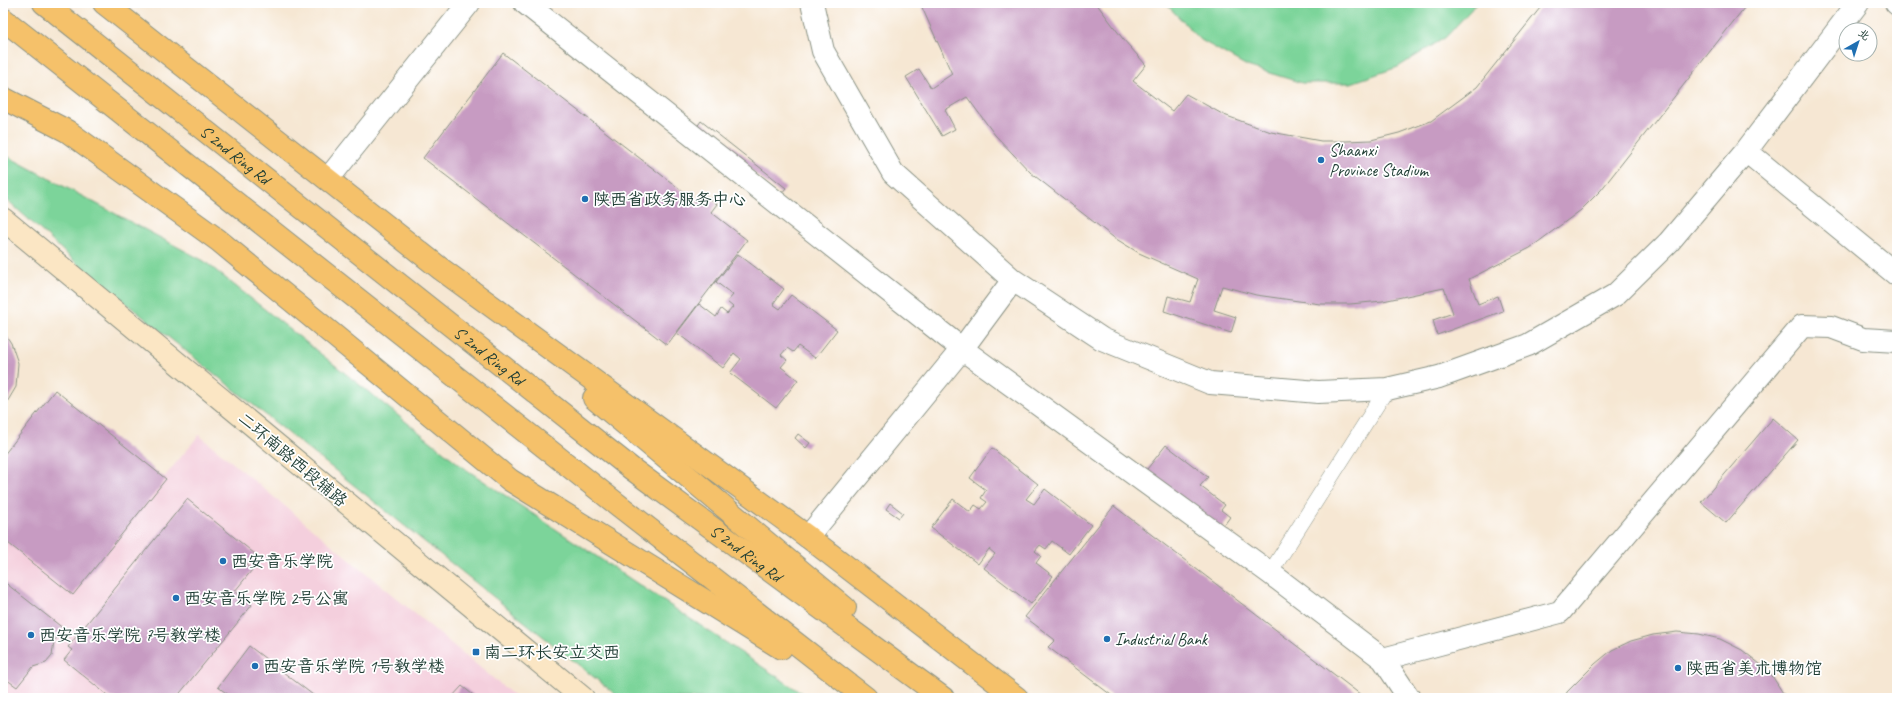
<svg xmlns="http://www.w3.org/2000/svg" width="1900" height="701" font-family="Caveat,'LXGW WenKai TC',sans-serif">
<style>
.built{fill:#f4cfdd}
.green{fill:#7bd49a;stroke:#4d8867}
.building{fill:#c79bc2}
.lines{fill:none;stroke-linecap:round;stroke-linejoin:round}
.lane-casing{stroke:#8a9284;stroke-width:16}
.street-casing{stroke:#8a9284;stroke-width:24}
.secondary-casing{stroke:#8a9284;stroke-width:24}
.highway-casing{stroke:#8a9284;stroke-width:24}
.lane{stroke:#fff;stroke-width:15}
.street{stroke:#fff;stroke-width:22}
.secondary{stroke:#fbe6c4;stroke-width:22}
.highway{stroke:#f5c16b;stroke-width:22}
.poi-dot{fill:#1f6fb2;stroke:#fff;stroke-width:1.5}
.labels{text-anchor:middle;stroke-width:3.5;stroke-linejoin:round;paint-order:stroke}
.poi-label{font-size:17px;fill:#1f3d34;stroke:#fff;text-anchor:start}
.street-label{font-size:17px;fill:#1f3d34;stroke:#fff}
</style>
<rect width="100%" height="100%" fill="#fff"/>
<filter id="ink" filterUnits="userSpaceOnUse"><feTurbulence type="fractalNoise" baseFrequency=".025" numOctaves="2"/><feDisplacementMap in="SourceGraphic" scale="8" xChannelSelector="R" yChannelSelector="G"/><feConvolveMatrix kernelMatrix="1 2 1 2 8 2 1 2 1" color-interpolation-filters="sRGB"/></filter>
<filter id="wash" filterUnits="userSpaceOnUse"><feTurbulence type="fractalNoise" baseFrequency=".012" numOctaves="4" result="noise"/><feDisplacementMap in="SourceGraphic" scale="16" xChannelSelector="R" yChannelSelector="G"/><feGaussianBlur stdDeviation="0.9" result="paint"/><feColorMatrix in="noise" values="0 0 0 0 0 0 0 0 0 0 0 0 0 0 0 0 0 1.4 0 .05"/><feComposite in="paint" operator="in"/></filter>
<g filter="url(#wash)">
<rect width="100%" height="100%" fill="#f6e7d3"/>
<!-- built -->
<path class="built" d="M 199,435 L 517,698 L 3,698 L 3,532 L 72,589 Z"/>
<!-- green -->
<path class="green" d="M 1165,3 L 1477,3 L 1446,37 L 1398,67 L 1351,83 L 1302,83 L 1247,66 L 1201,40 Z
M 3,154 L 204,261 L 464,468 L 809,698 L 620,698 L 82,268 L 3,196 Z"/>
<g id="blocks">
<!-- building -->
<path class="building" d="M 920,3 L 1096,3 L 1123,39 L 1146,65 L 1133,81 L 1172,111 L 1186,94 L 1224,115 L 1271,132 L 1321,141 L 1346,141 L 1371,140 L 1399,133 L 1431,121 L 1477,87 L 1544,3 L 1748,3 L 1601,190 L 1581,210 L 1530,248 L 1469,279 L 1478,304 L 1498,296 L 1503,311 L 1437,335 L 1433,320 L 1453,313 L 1444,288 L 1383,301 L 1350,304 L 1320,304 L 1256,295 L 1222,286 L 1214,310 L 1236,317 L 1231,333 L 1164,311 L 1168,296 L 1190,302 L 1198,279 L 1139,253 L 1113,237 L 1031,173 L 995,135 L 967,97 L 945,110 L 955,129 L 942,136 L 906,77 L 919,69 L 931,88 L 952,74 Z
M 503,53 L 698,203 L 705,195 L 717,204 L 711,212 L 747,240 L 667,345 L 423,158 Z
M 701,121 L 786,188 L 781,194 L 696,128 Z
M 738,254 L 784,289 L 773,304 L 780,309 L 791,295 L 837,330 L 815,358 L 798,346 L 793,352 L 787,348 L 781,355 L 787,360 L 781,367 L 798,380 L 776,408 L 730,373 L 741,359 L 734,353 L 723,368 L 677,333 L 699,304 L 716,317 L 721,309 L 727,314 L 733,307 L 727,302 L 733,295 L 716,282 Z
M 3,331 L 11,343 L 18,363 L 16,387 L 3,409 Z
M 55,390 L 166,479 L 73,595 L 3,539 L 3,456 Z
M 1773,418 L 1798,440 L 1726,523 L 1701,502 Z
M 798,434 L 810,443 L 806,448 L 795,438 Z
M 1166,445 L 1208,477 L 1200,486 L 1225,505 L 1221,510 L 1230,517 L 1216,536 L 1140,478 Z
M 992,448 L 1038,484 L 1026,499 L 1034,504 L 1045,489 L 1091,525 L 1069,554 L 1052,541 L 1046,549 L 1040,545 L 1035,551 L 1041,556 L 1036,563 L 1053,576 L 1031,604 L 984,568 L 995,554 L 989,549 L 978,564 L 931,528 L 953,499 L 970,512 L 975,505 L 981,509 L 987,502 L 981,498 L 986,490 L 970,478 Z
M 187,499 L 255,554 L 246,565 L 252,570 L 235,591 L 252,605 L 176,698 L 111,698 L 64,660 L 72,650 L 68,647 Z
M 890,503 L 903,513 L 899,518 L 886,509 Z
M 1114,506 L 1365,698 L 1115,698 L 1048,647 L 1055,640 L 1025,617 Z
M 3,581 L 64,629 L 54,641 L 52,656 L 46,663 L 33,667 L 17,687 L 3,677 Z
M 1677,632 L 1699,634 L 1720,639 L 1742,650 L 1769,671 L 1786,698 L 1565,698 L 1567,692 L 1595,664 L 1612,650 L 1631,641 L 1653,635 Z
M 249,646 L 317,698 L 233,698 L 218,687 Z
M 462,686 L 477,698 L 451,698 Z"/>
</g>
</g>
<g filter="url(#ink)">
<use href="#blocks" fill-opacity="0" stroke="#8a9284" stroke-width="1"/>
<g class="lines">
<!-- lane casing -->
<g class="lane-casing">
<path id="lane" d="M 1270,573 L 1387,389"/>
</g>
<!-- street casing -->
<g class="street-casing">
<path id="street" d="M 525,3 L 962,349 L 1270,573 L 1383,659 L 1560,612 L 1802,326 L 1831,327 L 1863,339 L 1897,341
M 812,3 L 823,51 L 893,173 L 1013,280 L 1102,339 L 1210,383 L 1318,392 L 1387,389 L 1439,377 L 1528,345 L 1615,295 L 1669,242 L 1746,151 L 1858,3
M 1896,3 L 1897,4
M 1746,151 L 1897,275
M 328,179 L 469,3
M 808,537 L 962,349 L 1013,280
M 1383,659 L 1409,698"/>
</g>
<!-- secondary casing -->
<g class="secondary-casing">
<path id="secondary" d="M 3,219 L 583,698"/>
</g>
<!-- highway casing -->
<g class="highway-casing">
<g id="highway">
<path id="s1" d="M 44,3 L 632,469 L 943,698"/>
<path d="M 104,3 L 441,269 L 808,537 L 1017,698"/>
<path d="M 3,19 L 608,497 L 866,698"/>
<path d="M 3,98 L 67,131 L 218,240 L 510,480 L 781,648"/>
<path d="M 594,398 L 845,608"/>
</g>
</g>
<!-- lane -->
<use href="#lane" class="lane"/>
<!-- street -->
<use href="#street" class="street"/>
<!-- secondary -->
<use href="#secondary" class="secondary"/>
<!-- highway -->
<use href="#highway" class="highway"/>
</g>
</g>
<!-- markers -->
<g class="poi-dot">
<circle cx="1321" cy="160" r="4"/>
<circle cx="585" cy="199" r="4"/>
<circle cx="223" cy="561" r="4"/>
<circle cx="176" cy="598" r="4"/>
<circle cx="31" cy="635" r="4"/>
<circle cx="1107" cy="639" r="4"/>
<rect x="472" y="648" width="8" height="8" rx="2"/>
<circle cx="255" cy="666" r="4"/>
<circle cx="1678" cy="668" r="4"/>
</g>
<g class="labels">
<!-- poi labels -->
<g class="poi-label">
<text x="1329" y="156">Shaanxi<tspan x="1329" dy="20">Province Stadium</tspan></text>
<text x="593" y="205">陕西省政务服务中心</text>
<text x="231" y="567">西安音乐学院</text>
<text x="184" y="604">西安音乐学院 2号公寓</text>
<text x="39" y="641">西安音乐学院 7号教学楼</text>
<text x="1115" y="645">Industrial Bank</text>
<text x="484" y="658">南二环长安立交西</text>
<text x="263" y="672">西安音乐学院 1号教学楼</text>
<text x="1686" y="674">陕西省美术博物馆</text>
</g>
<!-- street labels -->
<g class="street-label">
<text dy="6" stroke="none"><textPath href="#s1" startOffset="244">S 2nd Ring Rd</textPath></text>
<text dy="6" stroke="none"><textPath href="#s1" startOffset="568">S 2nd Ring Rd</textPath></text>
<text transform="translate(293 459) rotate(40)" y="6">二环南路西段辅路</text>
<text dy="6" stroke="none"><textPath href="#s1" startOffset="892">S 2nd Ring Rd</textPath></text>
</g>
</g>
<!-- margin -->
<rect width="1900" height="701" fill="none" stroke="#fff" stroke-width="16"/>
<!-- north arrow -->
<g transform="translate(1858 42) rotate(39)"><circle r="19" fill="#ffffff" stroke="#a5b1ae"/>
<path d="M0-3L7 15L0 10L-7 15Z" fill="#1f6fb2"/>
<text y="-6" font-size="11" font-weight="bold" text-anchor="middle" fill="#1f3d34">北</text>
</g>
</svg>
